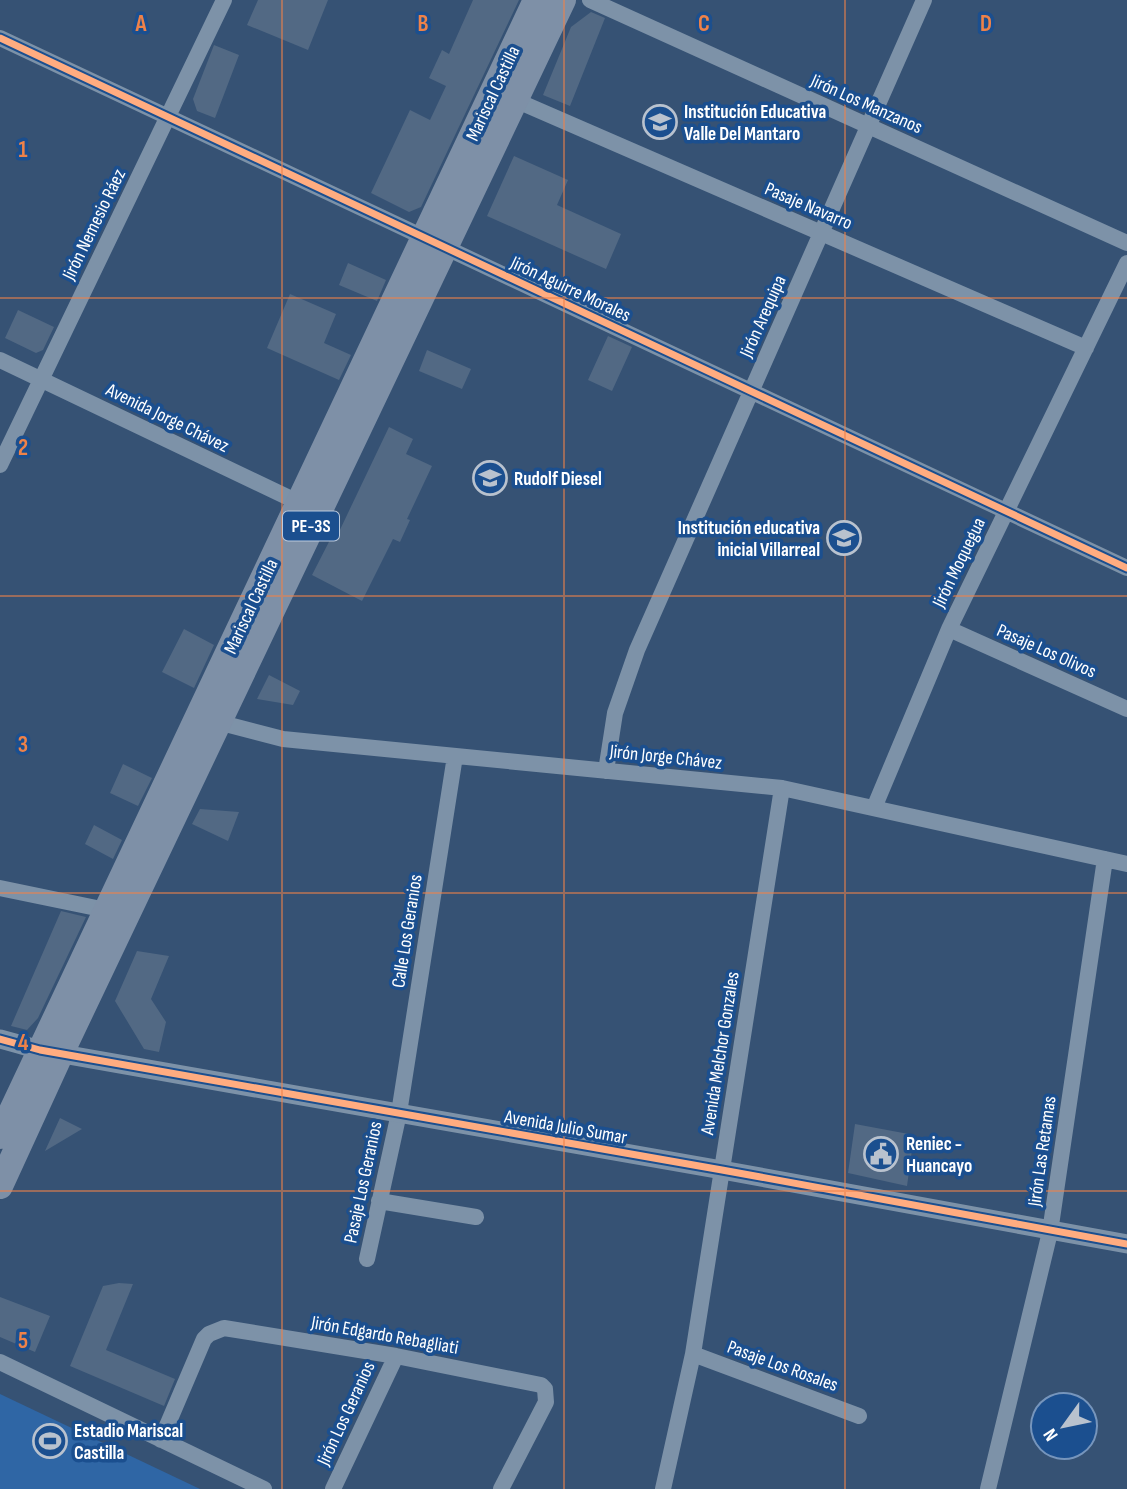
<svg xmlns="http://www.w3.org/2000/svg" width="1127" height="1489" font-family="'Sofia Sans Condensed',sans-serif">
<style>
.green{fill:#2f66a5}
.building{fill:#526984}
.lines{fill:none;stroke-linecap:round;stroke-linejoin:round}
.minor{stroke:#7d92a8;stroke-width:16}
.tertiary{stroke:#7d92a8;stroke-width:19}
.trunk{stroke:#7e90a7;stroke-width:26}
.cycleway-casing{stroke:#1b4f8f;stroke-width:11}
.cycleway{stroke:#ffac80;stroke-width:7}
.grid{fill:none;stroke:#ee8249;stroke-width:2;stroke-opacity:0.55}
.labels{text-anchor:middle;stroke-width:7;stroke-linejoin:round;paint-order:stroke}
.shield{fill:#1b4f8f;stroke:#bbcadd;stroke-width:2}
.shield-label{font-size:18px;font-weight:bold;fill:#fff}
.street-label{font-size:19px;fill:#fff;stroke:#1b4f8f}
.poi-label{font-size:19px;font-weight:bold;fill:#fff;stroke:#1b4f8f;text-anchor:start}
.grid-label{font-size:23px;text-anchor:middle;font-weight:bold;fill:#ee8249;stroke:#1b4f8f;stroke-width:7;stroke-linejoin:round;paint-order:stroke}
</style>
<rect width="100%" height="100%" fill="#365274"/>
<!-- green -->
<path class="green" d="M 0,1394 L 200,1489 L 0,1489 Z"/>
<!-- building -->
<path class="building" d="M 258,0 L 328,0 L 308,50 L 247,25 Z
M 473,0 L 519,0 L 421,207 L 409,212 L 371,193 L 410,110 L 430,120 L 446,86 L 429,78 L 442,50 L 449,54 Z
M 591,12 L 605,18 L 570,106 L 543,95 L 571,27 Z
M 214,45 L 239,55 L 215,118 L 197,111 L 193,99 Z
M 514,156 L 568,180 L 557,205 L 621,234 L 606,269 L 487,216 Z
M 348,263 L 386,280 L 377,301 L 339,285 Z
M 290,294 L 336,314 L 324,343 L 351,355 L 339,380 L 267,348 Z
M 18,310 L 54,327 L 43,350 L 36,353 L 5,338 Z
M 608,336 L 632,347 L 612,391 L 588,380 Z
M 427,350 L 471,369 L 462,389 L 419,371 Z
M 389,427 L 413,439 L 406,454 L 432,466 L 407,519 L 410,520 L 400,542 L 393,539 L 362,601 L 312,575 L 333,534 L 337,536 Z
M 184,629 L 214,645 L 194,688 L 162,672 Z
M 269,675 L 300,691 L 293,705 L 257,699 Z
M 123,764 L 152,778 L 138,806 L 110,793 Z
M 200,809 L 239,812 L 228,841 L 192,824 Z
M 94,825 L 122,840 L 113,859 L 85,844 Z
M 61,911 L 86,917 L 38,1018 L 27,1030 L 11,1026 Z
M 137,951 L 169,956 L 151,999 L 166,1022 L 159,1052 L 144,1049 L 115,1001 Z
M 60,1118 L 82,1129 L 45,1151 Z
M 855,1124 L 914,1135 L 907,1186 L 848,1173 Z
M 119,1283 L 133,1284 L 106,1350 L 175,1379 L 164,1406 L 70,1366 L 103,1286 Z
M 0,1297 L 50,1316 L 35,1352 L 0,1337 Z"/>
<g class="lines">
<!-- minor -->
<path class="minor" d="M 590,0 L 1127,243
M 0,38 L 1127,568
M 515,100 L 1086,348
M 0,360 L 304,505
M 0,465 L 224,0
M 949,629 L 1127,709
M 210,720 L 283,739 L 782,788 L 1127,864
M 606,771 L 615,713 L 637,650 L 924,0
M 874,808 L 949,629 L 1127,263
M 0,888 L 106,910
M 379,1201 L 476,1217
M 367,1259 L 399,1113 L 455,756
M 693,1354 L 859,1416
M 0,1362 L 264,1489
M 161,1440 L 204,1339 L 209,1334 L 224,1328 L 396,1356 L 541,1385 L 545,1389 L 546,1402 L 501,1489
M 333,1489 L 396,1356
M 663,1489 L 693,1354 L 782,788
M 988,1489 L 1050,1232 L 1105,859"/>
<!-- tertiary -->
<path class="tertiary" d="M 0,1039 L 40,1050 L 722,1170 L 1127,1244"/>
<!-- trunk -->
<path class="trunk" d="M 0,1136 L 536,0
M 0,1186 L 61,1053 L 563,0"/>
<!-- cycleway casing -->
<g class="cycleway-casing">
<path id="cycleway" d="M 0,38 L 1127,568
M 0,1039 L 40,1050 L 722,1170 L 1127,1244"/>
</g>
<!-- cycleway -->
<use href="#cycleway" class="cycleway"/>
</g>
<!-- grid -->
<path class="grid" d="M 282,0 L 282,1489M 564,0 L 564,1489M 845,0 L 845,1489M 0,298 L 1127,298M 0,596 L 1127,596M 0,893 L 1127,893M 0,1191 L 1127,1191"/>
<!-- icons -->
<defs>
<g id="school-ring" transform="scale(1.75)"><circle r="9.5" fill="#1b4f8f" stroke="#b9c2ce" stroke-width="1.5"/><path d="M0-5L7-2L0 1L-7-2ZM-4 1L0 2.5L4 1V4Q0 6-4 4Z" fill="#b9c2ce"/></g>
<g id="civic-ring" transform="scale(1.75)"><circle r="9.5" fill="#1b4f8f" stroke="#b9c2ce" stroke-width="1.5"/><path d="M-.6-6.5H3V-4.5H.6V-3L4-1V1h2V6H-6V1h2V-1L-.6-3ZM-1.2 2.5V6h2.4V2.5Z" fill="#b9c2ce"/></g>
<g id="stadium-ring" transform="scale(1.75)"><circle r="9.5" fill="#1b4f8f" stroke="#b9c2ce" stroke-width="1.5"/><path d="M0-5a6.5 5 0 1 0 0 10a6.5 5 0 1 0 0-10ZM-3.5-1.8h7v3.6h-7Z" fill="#b9c2ce"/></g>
</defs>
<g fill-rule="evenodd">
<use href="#school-ring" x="660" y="122"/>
<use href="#school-ring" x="490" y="478"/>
<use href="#school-ring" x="844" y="538"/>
<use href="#civic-ring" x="881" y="1154"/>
<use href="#stadium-ring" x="50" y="1441"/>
</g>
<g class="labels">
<!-- shield labels -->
<rect class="shield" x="283" y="511.5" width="56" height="29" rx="5"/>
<g class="shield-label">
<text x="311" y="532">PE-3S</text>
</g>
<!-- street labels -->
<g class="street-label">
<text transform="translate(492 93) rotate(-65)" y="7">Mariscal Castilla</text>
<text transform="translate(867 103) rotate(24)" y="7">Jirón Los Manzanos</text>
<text transform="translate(809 205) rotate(23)" y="7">Pasaje Navarro</text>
<text transform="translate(93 224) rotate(-64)" y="7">Jirón Nemesio Ráez</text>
<text transform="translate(571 288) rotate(25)" y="7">Jirón Aguirre Morales</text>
<text transform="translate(762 316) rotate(-66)" y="7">Jirón Arequipa</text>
<text transform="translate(168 417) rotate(26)" y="7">Avenida Jorge Chávez</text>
<text transform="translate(958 562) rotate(-64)" y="7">Jirón Moquegua</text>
<text transform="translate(250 606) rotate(-65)" y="7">Mariscal Castilla</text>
<text transform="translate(1047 650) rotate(24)" y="7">Pasaje Los Olivos</text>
<text transform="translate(666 756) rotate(6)" y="7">Jirón Jorge Chávez</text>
<text transform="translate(406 931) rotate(-81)" y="7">Calle Los Geranios</text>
<text transform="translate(719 1053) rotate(-81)" y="7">Avenida Melchor Gonzales</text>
<text transform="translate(566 1126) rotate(10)" y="7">Avenida Julio Sumar</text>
<text transform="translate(1041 1151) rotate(-82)" y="7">Jirón Las Retamas</text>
<text transform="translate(362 1182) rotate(-78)" y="7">Pasaje Los Geranios</text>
<text transform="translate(385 1334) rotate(10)" y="7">Jirón Edgardo Rebagliati</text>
<text transform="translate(783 1365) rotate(20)" y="7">Pasaje Los Rosales</text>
<text transform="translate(345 1413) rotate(-65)" y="7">Jirón Los Geranios</text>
</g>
<!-- poi labels -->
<g class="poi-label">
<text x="684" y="118">Institución Educativa<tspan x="684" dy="22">Valle Del Mantaro</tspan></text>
<text x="514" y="485">Rudolf Diesel</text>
<text x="820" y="534" text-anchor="end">Institución educativa<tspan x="820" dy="22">inicial Villarreal</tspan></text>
<text x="906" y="1150">Reniec -<tspan x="906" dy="22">Huancayo</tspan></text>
<text x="74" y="1437">Estadio Mariscal<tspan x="74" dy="22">Castilla</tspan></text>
</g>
</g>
<g class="grid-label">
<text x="141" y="31">A</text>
<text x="423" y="31">B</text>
<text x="704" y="31">C</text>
<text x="986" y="31">D</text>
<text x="23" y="157">1</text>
<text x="23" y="455">2</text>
<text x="23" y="752">3</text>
<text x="23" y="1050">4</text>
<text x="23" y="1348">5</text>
</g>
<!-- north arrow -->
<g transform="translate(1064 1426) rotate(237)"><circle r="33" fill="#1b4f8f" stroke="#7695bc" stroke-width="2"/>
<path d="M0-5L12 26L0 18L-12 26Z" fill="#b9c2ce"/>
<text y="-10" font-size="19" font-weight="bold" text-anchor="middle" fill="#ffffff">N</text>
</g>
</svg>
